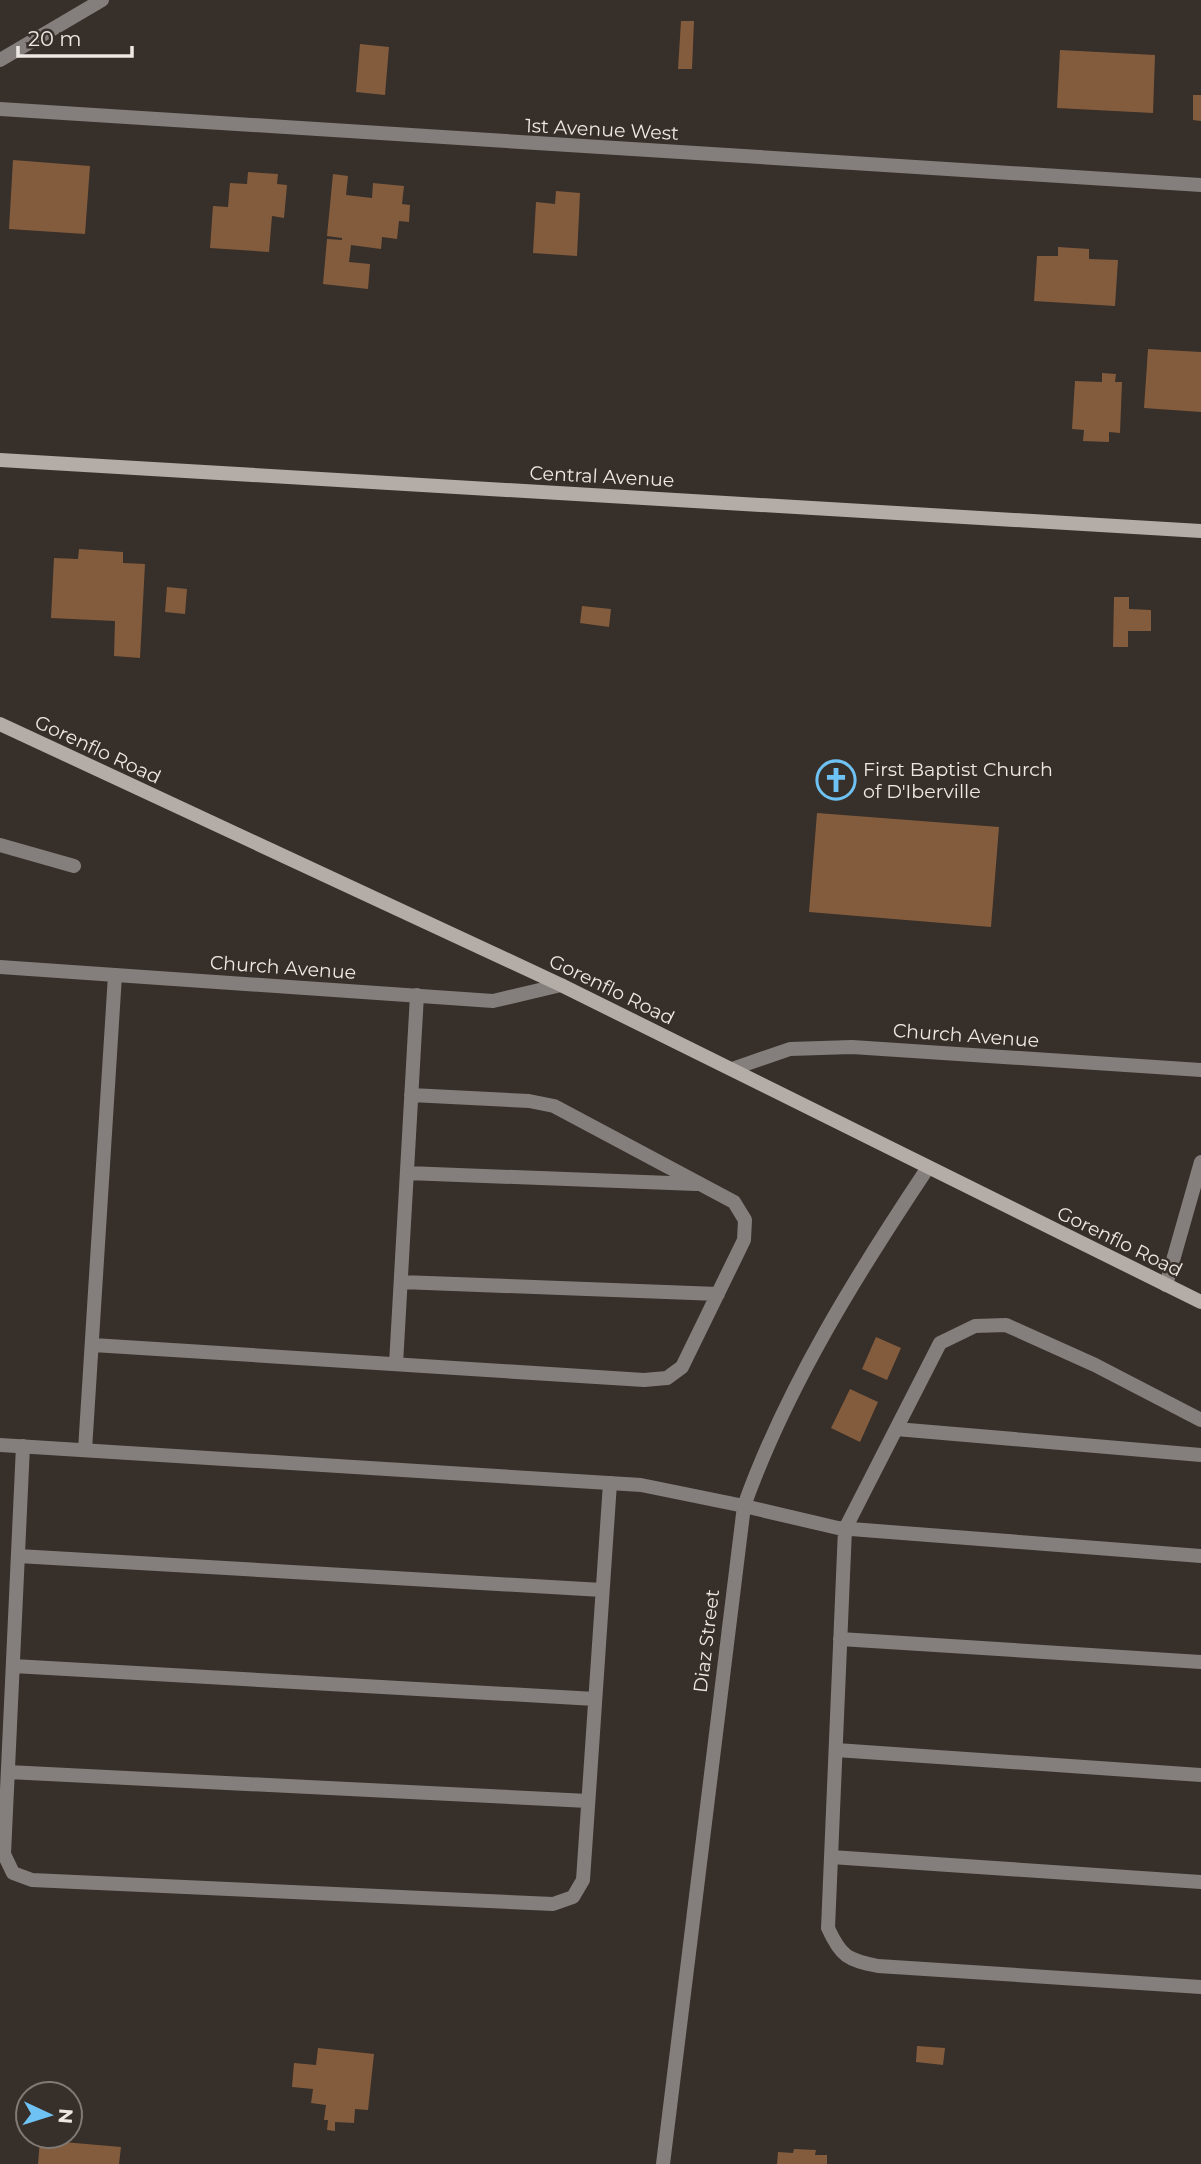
<svg xmlns="http://www.w3.org/2000/svg" width="1201" height="2164" font-family="Montserrat,sans-serif">
<style>
.building{fill:#835c3e}
.lines{fill:none;stroke-linecap:round;stroke-linejoin:round}
.lane{stroke:#847f7c;stroke-width:14}
.street{stroke:#847f7c;stroke-width:14}
.secondary{stroke:#b3aca7;stroke-width:14}
.labels{text-anchor:middle;stroke-width:5;stroke-linejoin:round;paint-order:stroke}
.street-label{font-size:19px;fill:#eee8e4;stroke:#372f29}
.poi-label{font-size:19px;fill:#eee8e4;stroke:#372f29;text-anchor:start}
</style>
<rect width="100%" height="100%" fill="#372f29"/>
<!-- building -->
<path class="building" d="M 681,21 L 694,21 L 692,69 L 678,69 Z
M 360,44 L 389,47 L 385,95 L 356,92 Z
M 1060,50 L 1155,55 L 1153,113 L 1057,108 Z
M 1193,95 L 1201,95 L 1201,121 L 1193,120 Z
M 13,160 L 90,166 L 85,234 L 9,229 Z
M 248,172 L 278,174 L 277,184 L 287,185 L 284,218 L 272,216 L 269,252 L 210,248 L 213,206 L 228,207 L 230,183 L 247,184 Z
M 333,174 L 348,176 L 346,195 L 372,198 L 373,183 L 404,186 L 402,204 L 410,205 L 409,222 L 399,221 L 397,239 L 382,237 L 381,249 L 351,245 L 349,262 L 370,264 L 368,289 L 323,284 L 327,239 L 342,240 L 342,238 L 327,236 Z
M 556,191 L 580,193 L 577,256 L 533,253 L 536,202 L 555,204 Z
M 1058,247 L 1089,249 L 1089,259 L 1118,260 L 1115,306 L 1034,301 L 1037,256 L 1058,256 Z
M 1148,349 L 1201,352 L 1201,412 L 1144,408 Z
M 1102,373 L 1116,374 L 1115,382 L 1122,382 L 1120,433 L 1109,432 L 1109,442 L 1083,441 L 1084,430 L 1072,429 L 1075,381 L 1102,382 Z
M 79,549 L 123,552 L 123,563 L 145,564 L 140,658 L 114,656 L 115,621 L 51,618 L 54,558 L 78,559 Z
M 167,587 L 187,589 L 185,614 L 165,612 Z
M 1114,597 L 1129,597 L 1129,609 L 1151,610 L 1151,631 L 1128,631 L 1128,647 L 1113,647 Z
M 582,606 L 611,609 L 609,627 L 580,623 Z
M 817,813 L 999,827 L 991,927 L 809,912 Z
M 876,1337 L 901,1348 L 887,1380 L 862,1369 Z
M 850,1389 L 878,1402 L 860,1442 L 831,1428 Z
M 917,2046 L 945,2048 L 943,2065 L 916,2062 Z
M 318,2048 L 374,2054 L 368,2110 L 355,2109 L 354,2123 L 335,2122 L 335,2131 L 327,2130 L 328,2120 L 324,2120 L 326,2105 L 311,2103 L 313,2089 L 292,2087 L 294,2063 L 316,2065 Z
M 40,2140 L 121,2147 L 119,2164 L 38,2164 Z
M 794,2149 L 816,2150 L 815,2155 L 827,2155 L 827,2164 L 777,2164 L 778,2152 L 793,2153 Z"/>
<g class="lines">
<!-- lane -->
<path class="lane" d="M 0,845 L 74,866
M 407,1173 L 696,1184
M 401,1282 L 718,1294
M 1166,1285 L 1201,1162
M 93,1345 L 644,1380 L 667,1378 L 682,1367 L 744,1240 L 745,1220 L 734,1202 L 554,1106 L 529,1101 L 411,1095
M 396,1364 L 417,995
M 1201,1420 L 1095,1365 L 1006,1325 L 975,1326 L 940,1343 L 845,1529 L 828,1928 C 841,1957 848,1960 878,1966 L 1201,1987
M 896,1429 L 1201,1455
M 23,1446 L 4,1854 L 13,1873 L 32,1880 L 553,1904 L 573,1897 L 583,1880 L 610,1483
M 85,1450 L 115,975
M 744,1506 L 838,1528 L 1201,1556
M 18,1556 L 602,1590
M 840,1639 L 1201,1662
M 13,1666 L 595,1699
M 836,1750 L 1201,1775
M 8,1772 L 588,1801
M 831,1857 L 1201,1882"/>
<!-- street -->
<path class="street" d="M 0,60 L 102,0
M 0,109 L 1201,185
M 0,967 L 493,1001 L 561,985
M 732,1069 L 790,1049 L 852,1047 L 1201,1070
M 0,1445 L 641,1485 L 744,1506
M 663,2164 L 744,1506 C 787,1386 857,1274 927,1169"/>
<!-- secondary -->
<path class="secondary" d="M 0,460 L 1201,531
M 0,724 L 561,985 L 1201,1302"/>
</g>
<!-- icons -->
<defs>
<g id="church-ring" transform="scale(2.0125)"><circle r="9.5" fill="#372f29" stroke="#6fc2f4" stroke-width="1.5"/><path d="M-1.2-6h2.4v3.5h3.3v2.4h-3.3V6h-2.4V-.1h-3.3v-2.4h3.3Z" fill="#6fc2f4"/></g>
</defs>
<g fill-rule="evenodd">
<use href="#church-ring" x="836" y="780"/>
</g>
<g class="labels">
<!-- street labels -->
<g class="street-label">
<text transform="translate(602 129) rotate(3)" y="7">1st Avenue West</text>
<text transform="translate(602 476) rotate(3)" y="7">Central Avenue</text>
<text transform="translate(98 749) rotate(25)" y="7">Gorenflo Road</text>
<text transform="translate(283 967) rotate(4)" y="7">Church Avenue</text>
<text transform="translate(612 989) rotate(26)" y="7">Gorenflo Road</text>
<text transform="translate(966 1035) rotate(4)" y="7">Church Avenue</text>
<text transform="translate(1120 1241) rotate(26)" y="7">Gorenflo Road</text>
<text transform="translate(706 1641) rotate(-83)" y="7">Diaz Street</text>
</g>
<!-- poi labels -->
<g class="poi-label">
<text x="863" y="776">First Baptist Church<tspan x="863" dy="22">of D'Iberville</tspan></text>
</g>
</g>
<!-- north arrow -->
<g transform="translate(49 2115) rotate(94)"><circle r="33" fill="#372f29" stroke="#807974" stroke-width="2"/>
<path d="M0-5L12 26L0 18L-12 26Z" fill="#6fc2f4"/>
<text y="-10" font-size="19" font-weight="bold" text-anchor="middle" fill="#eee8e4">N</text>
</g>
<!-- scale -->
<path d="M18 46v10h114v-10" fill="none" stroke="#eee8e4" stroke-width="3.5"/>
<text x="28" y="46" font-size="21" fill="#eee8e4" stroke="#372f29" stroke-width="5" paint-order="stroke">20 m</text>
</svg>
